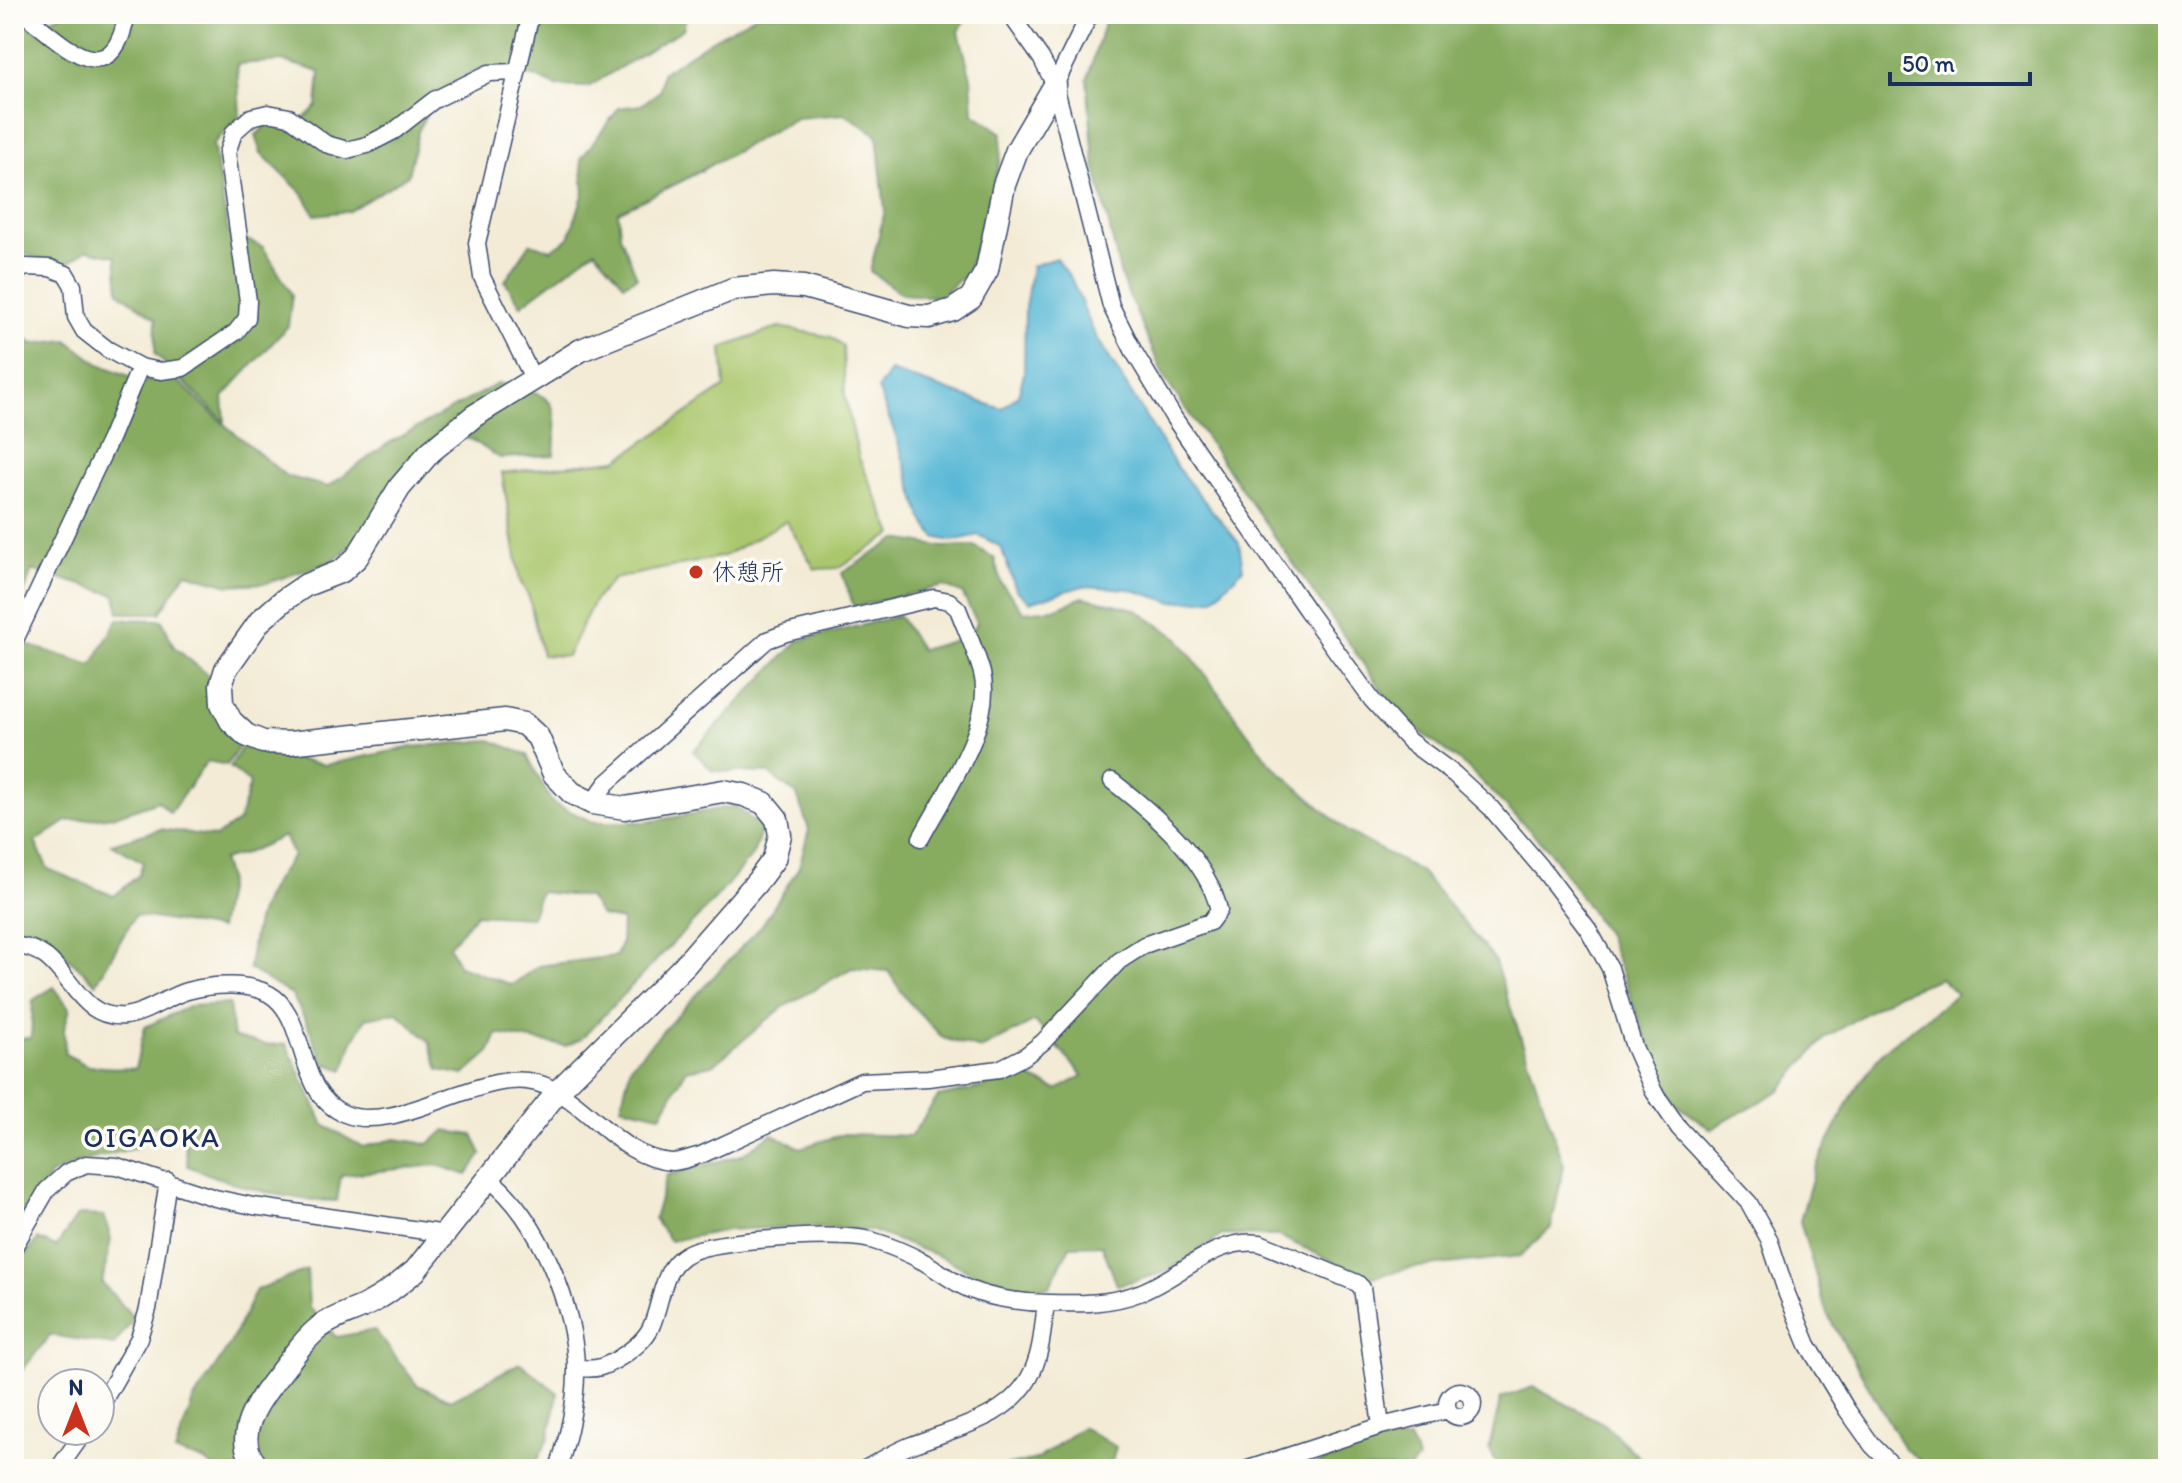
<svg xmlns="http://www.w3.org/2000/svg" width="2182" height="1483" font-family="Itim,'Klee One',sans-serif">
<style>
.green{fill:#aac76d;stroke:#627b66;stroke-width:2}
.forest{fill:#87ac60;stroke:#516e5f;stroke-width:2;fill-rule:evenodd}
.water{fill:#57b7d5;stroke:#39739a;stroke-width:2}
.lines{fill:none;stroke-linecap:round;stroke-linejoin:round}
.minor-casing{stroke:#3b4b70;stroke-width:19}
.tertiary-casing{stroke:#3b4b70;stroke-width:25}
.minor{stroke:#fff;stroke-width:16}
.tertiary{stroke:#fff;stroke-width:22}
.poi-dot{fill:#c8321e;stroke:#fdfcf7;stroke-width:3}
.labels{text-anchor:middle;stroke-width:7;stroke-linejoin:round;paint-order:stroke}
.poi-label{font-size:24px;fill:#1b2f5e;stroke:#fdfcf7;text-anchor:start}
.quarter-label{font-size:28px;letter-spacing:2px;fill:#1b2f5e;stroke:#fdfcf7}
</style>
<rect width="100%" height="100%" fill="#fdfcf7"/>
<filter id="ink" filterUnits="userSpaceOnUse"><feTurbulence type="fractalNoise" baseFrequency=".0125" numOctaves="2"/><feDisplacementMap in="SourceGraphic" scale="16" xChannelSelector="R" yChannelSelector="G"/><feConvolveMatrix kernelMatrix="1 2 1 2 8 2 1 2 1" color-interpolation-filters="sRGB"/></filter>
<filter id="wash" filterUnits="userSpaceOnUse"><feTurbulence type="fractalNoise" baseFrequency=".006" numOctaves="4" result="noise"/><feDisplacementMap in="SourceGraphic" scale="32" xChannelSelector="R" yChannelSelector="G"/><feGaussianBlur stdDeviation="1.8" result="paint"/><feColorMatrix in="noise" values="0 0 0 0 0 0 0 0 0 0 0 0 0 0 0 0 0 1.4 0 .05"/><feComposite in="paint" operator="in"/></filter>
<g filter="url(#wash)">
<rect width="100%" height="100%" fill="#f3ebd5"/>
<!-- green -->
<path class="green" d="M 779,327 L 831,337 L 843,346 L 845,397 L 859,458 L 893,534 L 838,568 L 815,569 L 786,521 L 724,556 L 613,579 L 594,601 L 567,656 L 542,655 L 529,597 L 520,581 L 502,473 L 617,460 L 725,387 L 722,348 Z"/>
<!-- forest -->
<path class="forest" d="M 63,14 L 687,14 L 683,29 L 588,87 L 556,86 L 534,76 L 477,70 L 435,94 L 418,132 L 408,175 L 349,211 L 315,215 L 303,194 L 261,153 L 256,135 L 273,119 L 297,125 L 317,106 L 320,72 L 283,61 L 237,64 L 240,116 L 213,144 L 228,232 L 263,247 L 292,295 L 288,326 L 223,397 L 225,422 L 155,354 L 156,319 L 119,292 L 116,256 L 86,250 L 65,266 L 14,251 L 14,19 L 32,27 Z
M 758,14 L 967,14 L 959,32 L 971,78 L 973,113 L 1002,133 L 1000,161 L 967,274 L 938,297 L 902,294 L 870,271 L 885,211 L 877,135 L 845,114 L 796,118 L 682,181 L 618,212 L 620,235 L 637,277 L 624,284 L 595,250 L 521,305 L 505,281 L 531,243 L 551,250 L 569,238 L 584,192 L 581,159 L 619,108 L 641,105 L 660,91 L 662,73 L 710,41 Z
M 1107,14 L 2168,14 L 2168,1469 L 1930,1469 L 1904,1448 L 1827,1314 L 1800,1221 L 1815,1168 L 1855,1090 L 1884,1050 L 1957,994 L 1940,978 L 1895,995 L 1825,1038 L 1779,1091 L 1711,1129 L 1676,1104 L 1645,1034 L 1607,935 L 1549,850 L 1469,769 L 1399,715 L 1165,379 L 1121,277 L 1094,160 L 1087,80 Z
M 14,285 L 18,287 L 17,327 L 32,344 L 67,340 L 99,364 L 141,381 L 177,380 L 225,425 L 286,476 L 328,487 L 387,444 L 499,383 C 556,398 558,395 554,455 L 500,458 L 470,439 L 444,432 L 396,475 L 359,540 L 330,562 L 267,583 L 229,585 L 186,573 L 160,613 L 119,613 L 116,595 L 32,570 L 14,623 Z
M 897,539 L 944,547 L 974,546 L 994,558 L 1001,583 L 1024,612 L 1054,609 L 1083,597 L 1135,609 L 1178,638 L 1269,762 L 1347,831 L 1421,872 L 1494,959 L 1564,1165 L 1551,1228 L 1520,1256 L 1411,1268 L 1368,1278 L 1279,1236 L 1222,1235 L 1167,1272 L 1117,1285 L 1102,1245 L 1070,1246 L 1049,1287 L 1002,1288 L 946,1259 L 873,1231 L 806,1226 L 728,1230 L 670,1241 L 654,1219 L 667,1175 L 742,1155 L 772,1134 L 800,1148 L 844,1134 L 911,1136 L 938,1097 L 983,1087 L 1022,1074 L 1057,1090 L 1083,1076 L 1035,1021 L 981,1049 L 943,1038 L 906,999 L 888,971 L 852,968 L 782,1008 L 713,1065 L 686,1070 L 661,1115 L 621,1106 L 631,1065 L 762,925 L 799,867 L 809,830 L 797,795 L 768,773 L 713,771 L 693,751 L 798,641 L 899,616 L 921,650 L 967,637 L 977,623 L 962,593 L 943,586 L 854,607 L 842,573 Z
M 118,619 L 162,620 L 174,647 L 213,679 L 241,743 L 227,765 L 207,761 L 170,813 L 158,801 L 115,816 L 67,821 L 35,842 L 48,869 L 114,896 L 139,875 L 143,862 L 111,844 L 161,829 L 215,837 L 239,821 L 250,783 L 230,767 L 244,744 L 274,755 L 325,765 L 412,747 L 491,740 L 527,755 L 552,803 L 593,822 L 648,822 L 735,806 L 762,828 L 753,854 L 717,897 L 581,1039 L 566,1046 L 497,1034 L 489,1053 L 464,1075 L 439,1070 L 429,1041 L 397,1012 L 366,1018 L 352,1043 L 344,1070 L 323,1063 L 307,1023 L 292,995 L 249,969 C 256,916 259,899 293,856 L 284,836 L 244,854 L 222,860 L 228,879 L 219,929 L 135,915 L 96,984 C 69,957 54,940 14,937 L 14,667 L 24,644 L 92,665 ZM 540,892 L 588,897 L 601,916 L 622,920 L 621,944 L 616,956 L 538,966 L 512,985 L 459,966 L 449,946 L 476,914 L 531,917 Z
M 54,987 L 70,1009 L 64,1029 L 65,1054 L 88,1066 L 135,1069 L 145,1027 L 190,1006 L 229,1004 L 233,1037 L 266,1045 L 286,1044 L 324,1125 L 363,1147 L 395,1139 L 428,1144 L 445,1131 L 473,1135 L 482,1154 L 467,1175 L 437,1165 L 341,1175 L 337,1201 C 284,1201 236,1186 188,1166 L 183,1127 L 145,1126 L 139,1147 L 80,1162 L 50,1175 L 33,1202 L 14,1221 L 14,1039 L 31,1038 L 33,1000 Z
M 78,1215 L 104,1216 L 111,1239 L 102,1283 L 134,1318 L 114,1345 L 50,1335 L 14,1381 L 14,1263 L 20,1261 L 38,1239 L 56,1247 Z
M 307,1270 L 309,1307 L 336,1337 L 375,1330 L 417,1385 L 450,1400 L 520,1363 L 558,1393 L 549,1438 L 533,1469 L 216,1469 L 203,1460 L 175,1452 L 193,1401 L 229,1346 L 256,1290 Z
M 1533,1387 L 1603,1423 L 1652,1469 L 1499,1469 L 1489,1448 L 1501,1398 Z
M 1082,1427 L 1116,1447 L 1110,1469 L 992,1469 L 1038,1459 Z
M 1409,1439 L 1418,1459 L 1410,1469 L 1304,1469 L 1381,1440 Z"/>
<!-- water -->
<path class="water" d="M 1056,258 L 1071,278 L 1094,333 L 1178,469 L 1239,543 L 1243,569 L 1213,599 L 1172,602 L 1129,589 L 1083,586 L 1030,602 L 1016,590 L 1001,547 L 979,535 L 951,541 L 935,537 L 922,518 L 896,436 L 878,389 L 890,371 L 1002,409 L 1018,395 L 1024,374 L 1025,307 L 1032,266 Z"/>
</g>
<g filter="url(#ink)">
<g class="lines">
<!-- minor casing -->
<g class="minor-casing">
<path id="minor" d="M 19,14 L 28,17 C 67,48 112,94 127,14
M 531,14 L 477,243 L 482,277 L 533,378
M 1010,14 L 1041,58 L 1055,85 L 1111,306 L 1134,352 L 1174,418 L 1306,609 L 1372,700 L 1409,741 L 1454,774 L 1490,807 L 1541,867 L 1588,929 L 1610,968 L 1634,1047 L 1654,1092 L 1679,1128 L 1749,1203 L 1769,1239 L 1787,1294 L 1808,1345 L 1847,1410 L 1872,1445 L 1896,1469
M 1055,85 L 1090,14
M 14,273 L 26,267 L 50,268 L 66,274 L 73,286 L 76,317 L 84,331 L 107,349 L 140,367 L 161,371 L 183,368 L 236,332 L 247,318 L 248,301 L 227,153 L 234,132 L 251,117 L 268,113 L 289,117 L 326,144 L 347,150 L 367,145 L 394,131 L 434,100 L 489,73 L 517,72
M 14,642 L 110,439 L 140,367
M 592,803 L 607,783 L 767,640 L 786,633 L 934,598 L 949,601 L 958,609 C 966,630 976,651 982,673 C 995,724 944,794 921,838
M 14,946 C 69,946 70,1021 125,1016 C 148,1013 166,997 187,991 C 212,984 254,981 275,998 C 308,1025 297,1095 345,1114 C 394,1134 472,1075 527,1081 C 581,1087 613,1159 672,1162 C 681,1162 692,1157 701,1155 L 862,1081 L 928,1078 L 999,1069 L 1025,1056 L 1043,1042 L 1119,961 L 1144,945 L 1210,922 L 1219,910 C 1207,858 1153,813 1112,781
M 489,1179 C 538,1215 577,1311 576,1372 C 576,1405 568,1438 558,1469
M 14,1247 L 47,1190 L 66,1173 L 86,1164 L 117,1166 L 215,1198 L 253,1206 L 446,1234
M 576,1367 C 596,1371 605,1367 621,1357 C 633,1349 645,1340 651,1327 C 664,1298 660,1259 699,1249 C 730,1240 844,1231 874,1241 C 891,1246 909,1254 924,1262 C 940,1271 955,1284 971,1290 C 994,1299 1025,1303 1049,1303 C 1079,1304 1111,1304 1139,1293 C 1180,1278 1214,1237 1260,1243 L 1357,1283 L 1362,1288 L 1381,1426
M1447 1404a13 13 0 1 1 26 0a13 13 0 1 1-26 0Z
M 100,1407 L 139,1338 L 148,1309 L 168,1181
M 58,1469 L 85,1431
M 865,1469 C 880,1461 894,1452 909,1446 C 954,1428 1012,1419 1033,1370 C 1042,1349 1043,1326 1046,1303
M 1248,1469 L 1381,1426 L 1448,1410"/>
</g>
<!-- tertiary casing -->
<g class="tertiary-casing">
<path id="tertiary" d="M 260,1469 C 226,1437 263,1395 284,1368 C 295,1353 306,1338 320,1327 C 334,1317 349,1313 364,1306 C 383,1297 399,1284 415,1271 L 558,1091 L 684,966 L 757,882 L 774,859 L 780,835 L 777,819 L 764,803 L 744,795 L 723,791 L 625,808 L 592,803 L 572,793 L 554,774 L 538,737 L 524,724 L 505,720 L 289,743 L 263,742 L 246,735 L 231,721 L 222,704 L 221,685 L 226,669 L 260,621 L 284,600 L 306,585 L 342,571 L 357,557 L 400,487 L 430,452 L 474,416 L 581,350 L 733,289 L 774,285 L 804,287 L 909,316 L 929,317 L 953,310 L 971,298 L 987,270 L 1004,185 L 1017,150 L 1055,85"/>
</g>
<!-- minor -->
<use href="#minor" class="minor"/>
<!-- tertiary -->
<use href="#tertiary" class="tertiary"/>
</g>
</g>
<!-- markers -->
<circle class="poi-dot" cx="696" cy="572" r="8"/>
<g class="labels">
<!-- poi labels -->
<g class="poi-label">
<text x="712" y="580">休憩所</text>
</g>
<!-- quarter labels -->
<g class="quarter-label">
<text x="152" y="1147">OIGAOKA</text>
</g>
</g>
<!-- margin -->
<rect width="2182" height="1483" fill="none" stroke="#fdfcf7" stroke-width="48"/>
<!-- north arrow -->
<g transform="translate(76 1407)"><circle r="38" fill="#fdfcf7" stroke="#a3aaba" stroke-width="2"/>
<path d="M0-6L14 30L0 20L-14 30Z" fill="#c8321e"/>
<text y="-12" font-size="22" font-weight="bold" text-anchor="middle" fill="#1b2f5e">N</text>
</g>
<!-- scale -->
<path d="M1890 72v12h140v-12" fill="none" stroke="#1b2f5e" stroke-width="4"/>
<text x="1902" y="72" font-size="24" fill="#1b2f5e" stroke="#fdfcf7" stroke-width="6" paint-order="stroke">50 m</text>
</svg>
